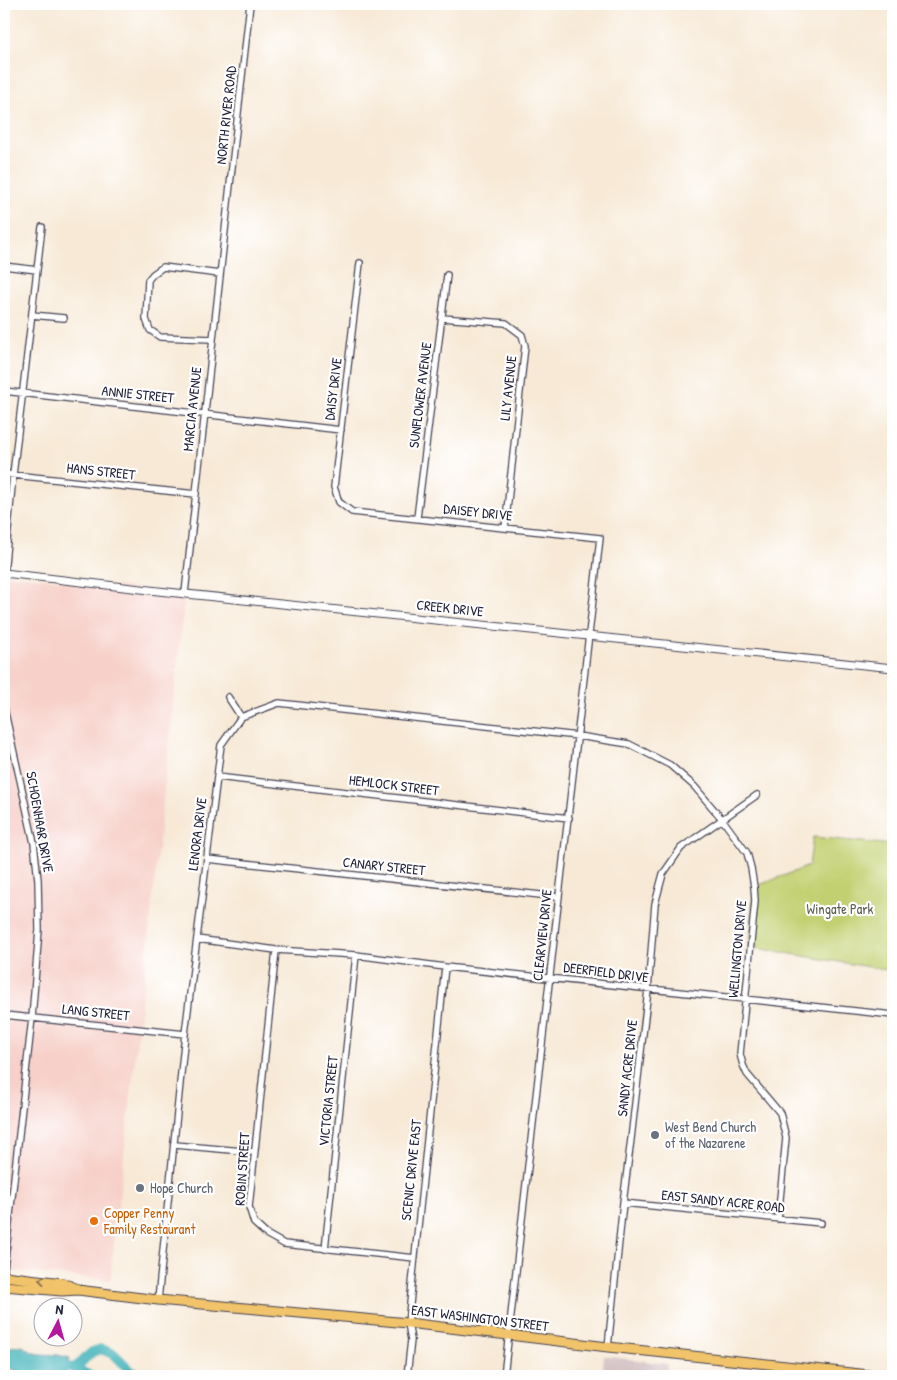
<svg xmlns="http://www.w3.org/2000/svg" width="897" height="1380" font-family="'Patrick Hand',sans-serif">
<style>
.built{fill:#f7d0c9}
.industrial{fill:#d2bec1}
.green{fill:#c2d071;stroke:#727956}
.water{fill:#41b2b9;stroke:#326a7a}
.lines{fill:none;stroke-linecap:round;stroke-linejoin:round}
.river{stroke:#41b2b9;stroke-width:10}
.minor-casing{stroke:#424052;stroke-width:8}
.tertiary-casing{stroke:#424052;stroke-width:9}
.primary-casing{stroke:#424052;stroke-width:11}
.minor{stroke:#fff;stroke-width:5.5}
.tertiary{stroke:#fff;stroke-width:7}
.primary{stroke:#f1c36a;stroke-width:9}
.oneway{stroke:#8a7252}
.worship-dot{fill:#6b7280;stroke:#fff;stroke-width:2}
.food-dot{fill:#e8710a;stroke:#fff;stroke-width:2}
.labels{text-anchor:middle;stroke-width:4.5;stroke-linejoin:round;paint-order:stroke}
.street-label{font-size:14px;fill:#22223b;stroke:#fff}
.park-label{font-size:14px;fill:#5a5f4e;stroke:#fff}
.worship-label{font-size:14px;fill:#5b616d;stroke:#fff;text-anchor:start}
.food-label{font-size:14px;fill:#c56008;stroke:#fff;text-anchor:start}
</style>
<rect width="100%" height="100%" fill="#fff"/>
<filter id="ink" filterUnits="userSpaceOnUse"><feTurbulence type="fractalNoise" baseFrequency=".02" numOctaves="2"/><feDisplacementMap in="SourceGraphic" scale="10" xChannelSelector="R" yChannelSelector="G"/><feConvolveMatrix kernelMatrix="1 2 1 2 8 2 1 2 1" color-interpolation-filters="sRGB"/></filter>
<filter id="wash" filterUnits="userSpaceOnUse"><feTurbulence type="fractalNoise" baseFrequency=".0096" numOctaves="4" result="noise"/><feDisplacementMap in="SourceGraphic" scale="20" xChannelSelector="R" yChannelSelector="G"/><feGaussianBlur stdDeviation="1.12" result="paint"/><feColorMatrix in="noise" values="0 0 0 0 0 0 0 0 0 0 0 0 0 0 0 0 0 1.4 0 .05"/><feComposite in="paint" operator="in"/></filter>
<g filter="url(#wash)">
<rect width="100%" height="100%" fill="#f7e9d6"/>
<!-- built -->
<path class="built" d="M 4,574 L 185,593 L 149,934 L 110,1280 L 4,1270 Z"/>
<!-- industrial -->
<path class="industrial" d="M 604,1356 L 667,1364 L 666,1376 L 602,1376 Z"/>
<!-- green -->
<path class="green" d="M 813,837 L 893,845 L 893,971 L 750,947 L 754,887 L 809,866 Z"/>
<!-- water -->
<path class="water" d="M 23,1346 C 36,1357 44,1353 58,1355 C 62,1356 66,1357 70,1358 L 65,1376 L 36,1376 L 24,1374 L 4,1366 L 4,1347 Z"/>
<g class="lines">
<!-- river -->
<path class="river" d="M 54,1365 L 75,1368 L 90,1376
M 75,1368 L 92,1352 L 101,1349 L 114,1354 L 132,1372 L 144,1376"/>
</g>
</g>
<g filter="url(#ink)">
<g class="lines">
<!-- minor casing -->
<g class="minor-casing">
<path id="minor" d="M 360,263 L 334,487 L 339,502 L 352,512 L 600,538 L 504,1376
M 4,266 L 37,270
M 32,315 L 64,318
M 442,318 L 506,323 L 522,335 L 525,346 L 505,528
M 212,339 L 160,337 L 150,330 L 146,319 L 148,280 L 153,274 L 163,267 L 220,274
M 4,391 L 341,430
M 4,474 L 196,494
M 417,518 L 447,275
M 4,575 L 13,475 L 42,227
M 185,593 L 250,4
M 228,697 L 241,717
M 4,708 L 34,843 L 38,880 L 39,930 L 32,1018 L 4,1269
M 217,777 L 569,818
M 207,859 L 559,897
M 197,939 L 276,950 L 356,955 L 445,967 L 893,1015
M 276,950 L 249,1207 L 254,1223 L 266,1234 L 284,1244 L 415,1258
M 4,1015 L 185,1034
M 175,1145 L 254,1152
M 623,1203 L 821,1223
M 325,1249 L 356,955
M 158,1300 L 185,1034 L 221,745 L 241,717 L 279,703 L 578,736 L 629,744 L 670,765 L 694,786 L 722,819 L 747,853 L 751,868 L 754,887 L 755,901 L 740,1054 L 743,1065 L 747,1074 L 780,1113 L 786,1138 L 778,1219
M 608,1347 L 623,1203 L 631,1139 L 648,990 L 655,904 L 663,874 L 681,848 L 757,795
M 407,1376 L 411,1340 L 408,1323 L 445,967
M 784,1376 L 784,1367"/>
</g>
<!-- tertiary casing -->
<g class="tertiary-casing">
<path id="tertiary" d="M 4,573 L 158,591 L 893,668"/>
</g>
<!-- primary casing -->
<g class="primary-casing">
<path id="primary" d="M 4,1276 L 63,1283 L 78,1289
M 4,1286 L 62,1291 L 78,1290 L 158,1300 L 408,1323 L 608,1347 L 879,1376"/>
</g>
<!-- minor -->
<use href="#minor" class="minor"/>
<!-- tertiary -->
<use href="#tertiary" class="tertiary"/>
<!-- primary -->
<use href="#primary" class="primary"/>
</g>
<!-- one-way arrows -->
<defs><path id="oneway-chevron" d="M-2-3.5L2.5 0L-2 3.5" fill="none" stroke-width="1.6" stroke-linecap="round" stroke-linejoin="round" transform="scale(1.25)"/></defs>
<use class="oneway" href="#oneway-chevron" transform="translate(42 1280) rotate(-173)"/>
</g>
<!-- markers -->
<g class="worship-dot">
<circle cx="655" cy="1135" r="5"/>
<circle cx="140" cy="1188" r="5"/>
</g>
<circle class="food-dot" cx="94" cy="1221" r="5"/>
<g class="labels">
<!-- street labels -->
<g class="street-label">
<text transform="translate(226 115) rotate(-84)" y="5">NORTH RIVER ROAD</text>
<text transform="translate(508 388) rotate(-84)" y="5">LILY AVENUE</text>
<text transform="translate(333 389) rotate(-83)" y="5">DAISY DRIVE</text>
<text transform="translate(138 394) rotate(6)" y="5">ANNIE STREET</text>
<text transform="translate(420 395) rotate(-83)" y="5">SUNFLOWER AVENUE</text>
<text transform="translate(192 409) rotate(-84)" y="5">MARCIA AVENUE</text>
<text transform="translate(101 471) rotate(6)" y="5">HANS STREET</text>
<text transform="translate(478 512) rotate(6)" y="5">DAISEY DRIVE</text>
<text transform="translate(450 608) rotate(6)" y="5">CREEK DRIVE</text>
<text transform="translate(394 785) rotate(7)" y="5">HEMLOCK STREET</text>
<text transform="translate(40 822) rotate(80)" y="5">SCHOENHAAR DRIVE</text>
<text transform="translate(197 834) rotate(-83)" y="5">LENORA DRIVE</text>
<text transform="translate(384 866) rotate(6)" y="5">CANARY STREET</text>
<text transform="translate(542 935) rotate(-84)" y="5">CLEARVIEW DRIVE</text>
<text transform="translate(737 949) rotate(-85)" y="5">WELLINGTON DRIVE</text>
<text transform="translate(606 972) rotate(7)" y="5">DEERFIELD DRIVE</text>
<text transform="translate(96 1012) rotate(6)" y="5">LANG STREET</text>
<text transform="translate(627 1068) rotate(-84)" y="5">SANDY ACRE DRIVE</text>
<text transform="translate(328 1101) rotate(-84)" y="5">VICTORIA STREET</text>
<text transform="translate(242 1169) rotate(-86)" y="5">ROBIN STREET</text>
<text transform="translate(411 1170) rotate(-84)" y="5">SCENIC DRIVE EAST</text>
<text transform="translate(723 1201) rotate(6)" y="5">EAST SANDY ACRE ROAD</text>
<text transform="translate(480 1318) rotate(7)" y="5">EAST WASHINGTON STREET</text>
</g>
<!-- park labels -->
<g class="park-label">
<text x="840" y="914">Wingate Park</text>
</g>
<!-- worship labels -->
<g class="worship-label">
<text x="665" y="1132">West Bend Church<tspan x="665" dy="16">of the Nazarene</tspan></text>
<text x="150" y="1193">Hope Church</text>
</g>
<!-- food labels -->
<g class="food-label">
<text x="104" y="1218">Copper Penny<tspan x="104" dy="16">Family Restaurant</tspan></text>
</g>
</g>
<!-- margin -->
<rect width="897" height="1380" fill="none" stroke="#fff" stroke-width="20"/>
<!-- north arrow -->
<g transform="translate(58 1322) rotate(6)"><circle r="24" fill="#ffffff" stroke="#a7a7b1"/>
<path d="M0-4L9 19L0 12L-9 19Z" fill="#b5179e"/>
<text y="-8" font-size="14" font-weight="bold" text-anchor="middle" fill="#22223b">N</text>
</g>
</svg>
